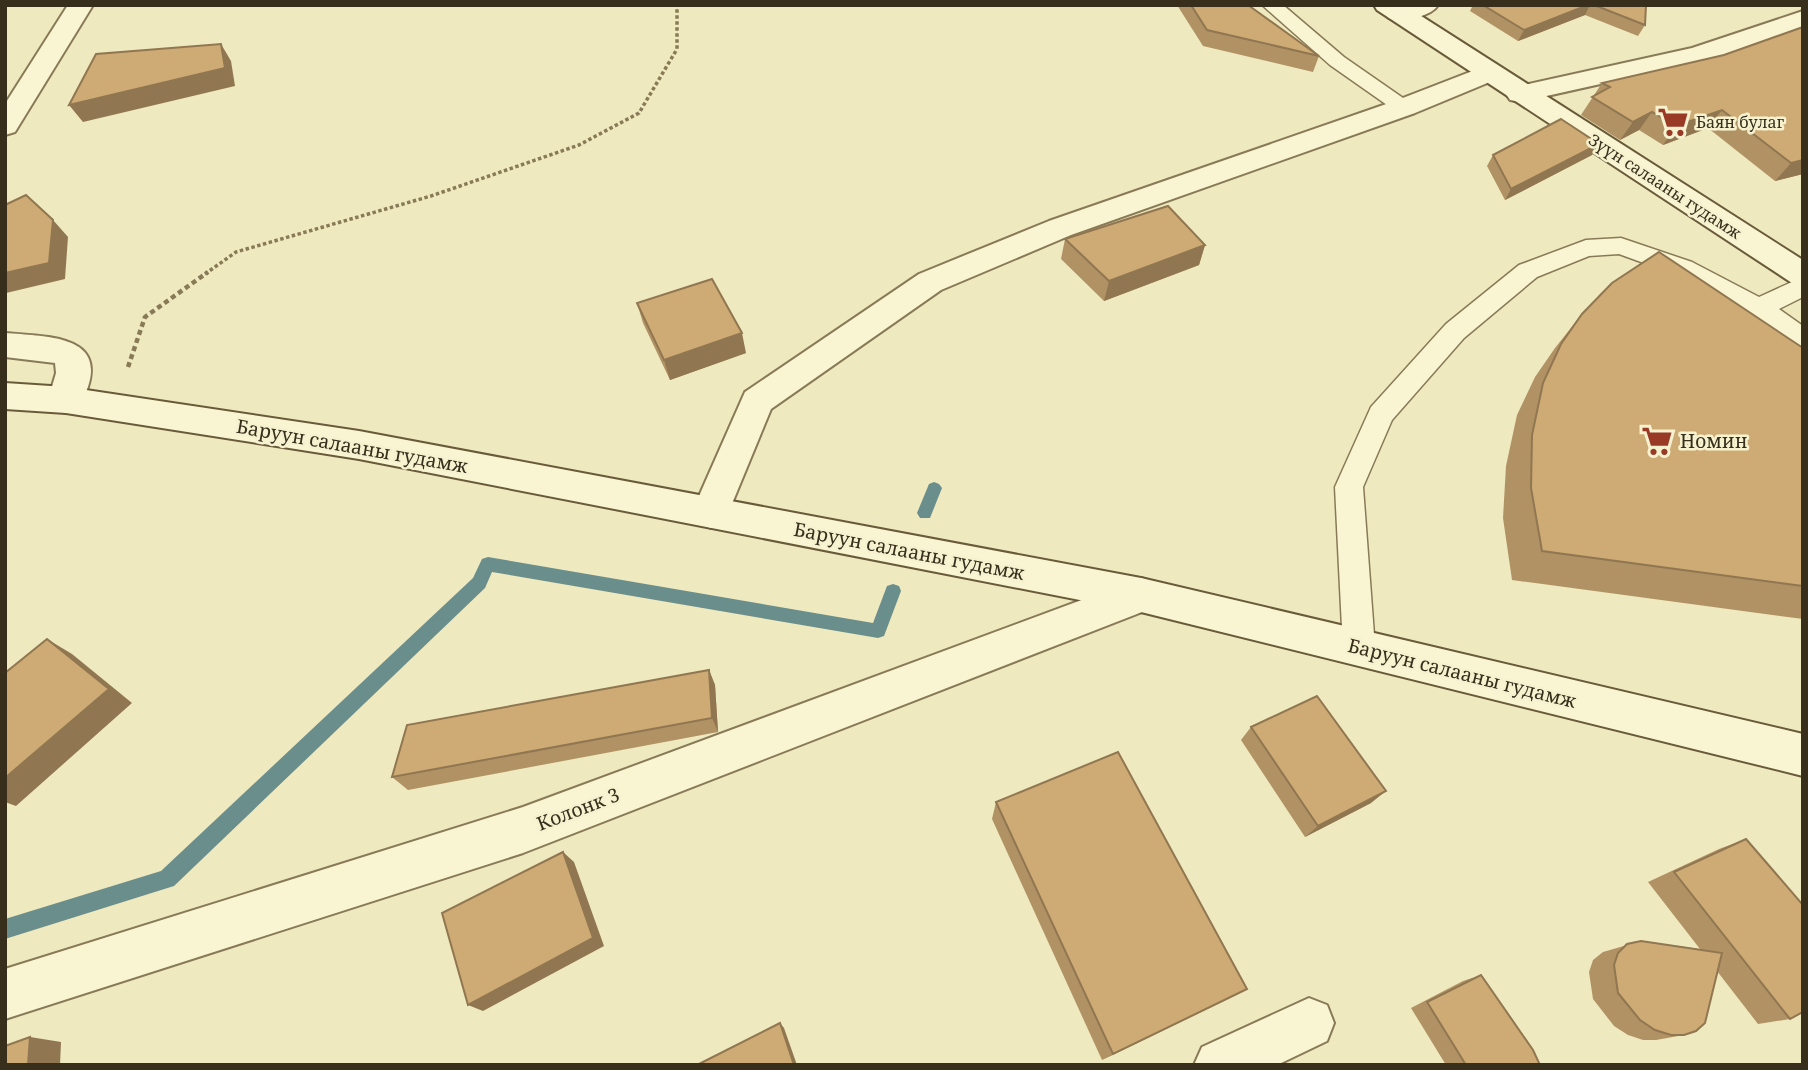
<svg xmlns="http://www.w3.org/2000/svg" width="1808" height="1070" font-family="'Noto Serif',serif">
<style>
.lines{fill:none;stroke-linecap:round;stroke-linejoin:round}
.stream{fill:#6a8e8c;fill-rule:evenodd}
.lane-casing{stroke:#887a57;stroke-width:3}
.street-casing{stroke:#887a57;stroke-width:4}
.secondary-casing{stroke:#695b3a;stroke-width:4}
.path-far1{stroke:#887a57;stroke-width:3.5;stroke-dasharray:3.5 2.5;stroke-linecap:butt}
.path{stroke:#887a57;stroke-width:4.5;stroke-dasharray:5 3.5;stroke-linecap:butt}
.lane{fill:#f9f5d2;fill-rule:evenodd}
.street{fill:#f9f5d2;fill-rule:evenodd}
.secondary{fill:#f9f5d2;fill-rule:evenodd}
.wall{fill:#b19264}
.shaded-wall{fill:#907751}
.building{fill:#ceaa74;stroke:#907751;stroke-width:2}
.labels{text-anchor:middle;stroke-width:5;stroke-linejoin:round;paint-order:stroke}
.far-poi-label{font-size:16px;fill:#372e1c;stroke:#f6f2cf;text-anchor:start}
.far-street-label{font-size:16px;fill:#372e1c;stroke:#f6f2cf}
.poi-label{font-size:19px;fill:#372e1c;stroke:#f6f2cf;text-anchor:start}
.street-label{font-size:19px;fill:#372e1c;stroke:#f6f2cf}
</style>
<rect width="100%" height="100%" fill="#efe9bf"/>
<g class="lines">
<!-- stream -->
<path class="stream" d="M 934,482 L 939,484 L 942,488 L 930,518 L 920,518 L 917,513 L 929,484 Z
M 488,557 L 873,623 L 887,586 L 893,584 L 899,586 L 901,591 L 884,636 L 878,638 L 492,572 L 485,588 L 174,886 L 5,939 L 5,919 L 161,871 L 473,578 L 482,559 Z"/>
<!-- lane casing -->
<g class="lane-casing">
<path id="lane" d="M 1262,5 L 1283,5 L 1344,57 L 1416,107 L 1413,112 L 1397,112 L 1330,65 Z
M 1621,238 L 1692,262 L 1759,297 L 1803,277 L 1803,297 L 1779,309 L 1803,326 L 1803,348 L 1794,346 L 1750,314 L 1674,274 L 1619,254 L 1589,256 L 1537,277 L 1464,338 L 1392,420 L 1363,487 L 1375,648 L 1370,658 L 1359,662 L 1348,658 L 1343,648 L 1335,487 L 1371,407 L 1446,324 L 1519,265 L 1586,240 Z"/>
</g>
<!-- street casing -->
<g class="street-casing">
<path id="street" d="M 68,5 L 93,5 L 15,132 L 5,135 L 5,104 Z
M 1398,5 L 1438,5 C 1431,17 1402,22 1389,18 L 1385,13 L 1389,8 Z
M 1803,11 L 1803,27 L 1708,60 L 1520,102 L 1510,100 L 1506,94 L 1510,88 L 1692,48 Z
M 1488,65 L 1497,67 L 1501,73 L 1497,79 L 1415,113 L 1071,235 L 941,290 L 771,409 L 724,523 L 711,528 L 698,523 L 692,512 L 745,392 L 919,274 L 1049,221 L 1395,101 Z
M 5,333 C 58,337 118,337 78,409 L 66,413 L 54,409 L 48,400 L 56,373 L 55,363 L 5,357 Z
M 1141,578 L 1155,583 L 1161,595 L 1155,607 L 523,853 L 5,1019 L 5,969 L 523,807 Z
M 1309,998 L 1327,1005 L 1334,1023 L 1327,1041 L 1277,1065 L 1194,1065 L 1202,1047 Z"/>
</g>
<!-- secondary casing -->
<g class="secondary-casing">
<path id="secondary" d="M 1374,5 L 1404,5 L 1803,260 L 1803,286 L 1792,283 L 1377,10 Z
M 5,383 L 66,387 L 359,431 L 1141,578 L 1803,734 L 1803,776 L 1141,612 L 359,459 L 66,413 L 5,409 Z"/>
</g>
<!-- path-far1 -->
<path class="path-far1" d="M 205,274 L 236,252 L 431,196 L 579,145 L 639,113 L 677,49 L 677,5"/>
<!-- path -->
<path class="path" d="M 128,367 L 145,317 L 208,272"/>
<!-- lane -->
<use href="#lane" class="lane"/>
<!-- street -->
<use href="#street" class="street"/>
<!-- secondary -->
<use href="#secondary" class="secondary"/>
</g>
<!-- wall -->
<path class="wall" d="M 1177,5 L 1248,5 L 1319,56 L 1313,72 L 1203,46 Z
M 1473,5 L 1646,5 L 1645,25 L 1638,36 L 1585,15 L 1518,41 L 1470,11 Z
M 1724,55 L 1803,174 L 1775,181 L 1708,128 L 1663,145 L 1639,130 L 1620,140 L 1581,115 L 1602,83 Z
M 1599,144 L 1592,155 L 1505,200 L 1487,166 L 1493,155 Z
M 1065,239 L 1205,245 L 1199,265 L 1104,301 L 1061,259 Z
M 637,303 L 746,353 L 670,380 L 643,323 Z
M 1582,314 L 1803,348 L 1803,619 L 1512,580 L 1503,518 L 1506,466 L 1517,415 L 1535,377 L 1555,348 Z
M 709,670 L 715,685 L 718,732 L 408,790 L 392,777 Z
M 1251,727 L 1371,803 L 1305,837 L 1241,740 Z
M 996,802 L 1247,989 L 1102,1060 L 992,819 Z
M 1746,839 L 1790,1019 L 1758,1024 L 1717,971 L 1684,1035 L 1656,1040 L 1643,1040 L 1628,1035 L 1614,1026 L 1593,999 L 1589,972 L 1593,960 L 1603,952 L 1641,941 L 1700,949 L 1648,882 L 1719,849 Z
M 1481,975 L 1540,1065 L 1446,1065 L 1411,1008 L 1463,981 Z"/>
<!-- shaded-wall -->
<path class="shaded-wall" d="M 1588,5 L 1590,5 L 1585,15 L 1518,41 L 1524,30 Z
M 221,44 L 231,61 L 235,86 L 83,122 L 69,105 Z
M 1722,110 L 1708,128 L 1663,145 L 1676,126 Z
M 1652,112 L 1639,130 L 1620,140 L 1633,122 Z
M 1599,144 L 1592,155 L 1505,200 L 1511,189 Z
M 1803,160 L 1803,174 L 1775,181 L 1791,163 Z
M 53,220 L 68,237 L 65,279 L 6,293 L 5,292 L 5,273 Z
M 1205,245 L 1199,265 L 1104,301 L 1109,281 Z
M 742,333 L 746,353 L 670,380 L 664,360 Z
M 47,639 L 72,654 L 132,703 L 16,806 L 5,802 L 5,778 Z
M 709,670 L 715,685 L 718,732 L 712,718 Z
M 1386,791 L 1371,803 L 1305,837 L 1318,826 Z
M 563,852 L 574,862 L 604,946 L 483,1011 L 468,1005 Z
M 1247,989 L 1230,998 L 1102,1060 L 1113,1054 Z
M 780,1023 L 784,1028 L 797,1065 L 794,1065 Z
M 30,1037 L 61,1042 L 60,1065 L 28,1065 Z"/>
<!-- building -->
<path class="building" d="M 1191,5 L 1248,5 L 1319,56 L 1207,30 Z
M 1483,5 L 1588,5 L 1524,30 Z
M 1594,5 L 1646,5 L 1645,25 Z
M 1803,27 L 1803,160 L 1791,163 L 1722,110 L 1676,126 L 1652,112 L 1633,122 L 1592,97 L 1610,87 L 1602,83 L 1724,55 Z
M 221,44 L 225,68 L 69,105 L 96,54 Z
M 1561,119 L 1599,144 L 1511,189 L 1493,155 Z
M 26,195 L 53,220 L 49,263 L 5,273 L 5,205 Z
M 1168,206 L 1205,245 L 1109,281 L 1065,239 Z
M 1659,252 L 1803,348 L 1803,586 L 1542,551 L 1531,488 L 1532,435 L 1543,383 L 1561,344 L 1582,314 L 1612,283 Z
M 712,279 L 742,333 L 664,360 L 637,303 Z
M 47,639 L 109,689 L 5,778 L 5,673 Z
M 709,670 L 712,718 L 392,777 L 407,725 Z
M 1317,696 L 1386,791 L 1318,826 L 1251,727 Z
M 1118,752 L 1247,989 L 1113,1054 L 996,802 Z
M 1746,839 L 1803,905 L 1803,1012 L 1790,1019 L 1674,872 Z
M 563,852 L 593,938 L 468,1005 L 442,913 Z
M 1641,941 L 1722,953 L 1705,1023 L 1696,1031 L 1684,1035 L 1671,1035 L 1655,1030 L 1640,1020 L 1618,993 L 1614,965 L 1618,953 L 1627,944 Z
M 1481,975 L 1533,1050 L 1540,1065 L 1466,1065 L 1427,1002 Z
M 780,1023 L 794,1065 L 697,1065 Z
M 30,1037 L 28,1065 L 5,1065 L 5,1046 Z"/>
<!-- icons -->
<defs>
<g id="supermarket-bare" transform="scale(2.415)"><path d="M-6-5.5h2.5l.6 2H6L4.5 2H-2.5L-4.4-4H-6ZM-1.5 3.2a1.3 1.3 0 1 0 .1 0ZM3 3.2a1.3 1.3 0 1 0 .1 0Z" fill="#983a26" stroke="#f6f2cf" stroke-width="2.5" paint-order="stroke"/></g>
</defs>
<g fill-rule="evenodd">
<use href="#supermarket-bare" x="1673" y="122"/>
<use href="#supermarket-bare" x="1657" y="441"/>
</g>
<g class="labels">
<!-- far-poi labels -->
<g class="far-poi-label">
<text x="1696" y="128">Баян булаг</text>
</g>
<!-- far-street labels -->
<g class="far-street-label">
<text transform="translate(1665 186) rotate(33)" y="6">Зүүн салааны гудамж</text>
</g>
<!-- poi labels -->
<g class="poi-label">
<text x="1680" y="448">Номин</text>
</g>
<!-- street labels -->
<g class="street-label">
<text transform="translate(352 446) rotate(10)" y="7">Баруун салааны гудамж</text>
<text transform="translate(909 551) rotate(11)" y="7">Баруун салааны гудамж</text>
<text transform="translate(1462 673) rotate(14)" y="7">Баруун салааны гудамж</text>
<text transform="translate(578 809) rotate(-21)" y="7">Колонк 3</text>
</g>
</g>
<!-- border -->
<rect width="1808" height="1070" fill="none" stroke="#372e1c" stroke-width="14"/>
</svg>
